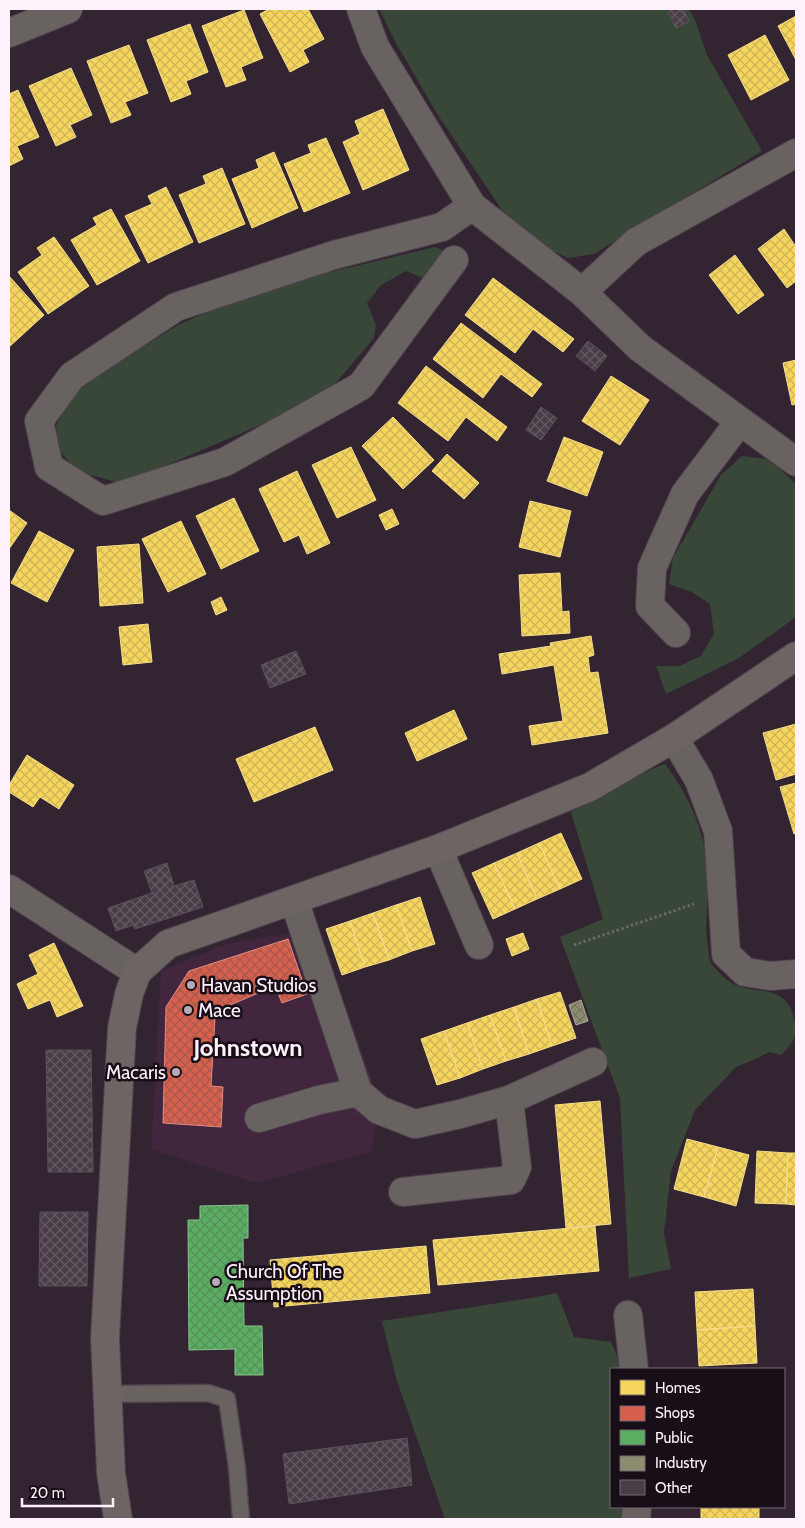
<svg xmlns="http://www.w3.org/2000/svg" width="805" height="1528" font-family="Cabin,sans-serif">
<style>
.built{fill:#41263e}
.green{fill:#394739}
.homes{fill:url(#homes-cross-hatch);stroke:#f8dd8c}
.shops{fill:url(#shops-cross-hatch);stroke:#e28c82}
.public{fill:url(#public-cross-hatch);stroke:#8bc290}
.industry{fill:url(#industry-cross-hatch);stroke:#aeaa99}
.building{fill:url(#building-cross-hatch);stroke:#5c515b}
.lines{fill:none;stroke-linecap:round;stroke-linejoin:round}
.lane-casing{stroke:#4e424d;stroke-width:19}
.street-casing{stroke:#4e424d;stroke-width:30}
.secondary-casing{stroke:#4e424d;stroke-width:30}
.path{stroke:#6c6667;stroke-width:3;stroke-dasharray:2.5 2.5;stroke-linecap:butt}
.lane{stroke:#686261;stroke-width:16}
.street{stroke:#686261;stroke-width:28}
.secondary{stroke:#6c6564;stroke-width:28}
.poi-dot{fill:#b6aab5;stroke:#180e18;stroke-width:2}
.labels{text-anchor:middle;stroke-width:5;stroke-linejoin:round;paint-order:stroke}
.poi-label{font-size:19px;fill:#fdf1fc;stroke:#180e18;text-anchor:start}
.district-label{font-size:24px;font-weight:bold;fill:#fdf1fc;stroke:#180e18}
</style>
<defs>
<pattern id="homes-cross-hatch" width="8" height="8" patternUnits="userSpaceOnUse" patternTransform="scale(1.25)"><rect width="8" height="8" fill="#f6d55c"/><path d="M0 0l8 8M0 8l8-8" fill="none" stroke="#ccb258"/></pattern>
<pattern id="shops-cross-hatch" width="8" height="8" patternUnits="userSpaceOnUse" patternTransform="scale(1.25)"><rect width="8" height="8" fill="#d6604d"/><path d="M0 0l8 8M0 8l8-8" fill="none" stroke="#a6584d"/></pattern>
<pattern id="public-cross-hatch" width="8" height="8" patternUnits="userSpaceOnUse" patternTransform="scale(1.25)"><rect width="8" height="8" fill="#5aae61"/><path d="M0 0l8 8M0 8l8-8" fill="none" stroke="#568f5b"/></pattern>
<pattern id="industry-cross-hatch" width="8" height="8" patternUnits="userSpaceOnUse" patternTransform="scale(1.25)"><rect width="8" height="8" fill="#8c8c6e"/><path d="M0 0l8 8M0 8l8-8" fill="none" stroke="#767462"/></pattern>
<pattern id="building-cross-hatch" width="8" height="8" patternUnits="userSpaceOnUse" patternTransform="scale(1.25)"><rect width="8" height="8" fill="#493e48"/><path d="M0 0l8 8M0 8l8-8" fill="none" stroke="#645a63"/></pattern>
</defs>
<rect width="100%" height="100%" fill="#322531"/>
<!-- built -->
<path class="built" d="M 316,923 L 381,1105 L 371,1152 L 256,1183 L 151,1149 L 161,971 L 226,944 L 270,936 L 298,933 Z"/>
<!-- green -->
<path class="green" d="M 379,9 L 688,9 L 694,17 L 707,55 L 762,151 L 594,254 L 568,258 L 541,245 L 506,216 L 436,112 L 396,43 Z
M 435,247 L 446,252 L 428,280 L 406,271 L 381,285 L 367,303 L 376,325 L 374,338 L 329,391 L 297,409 L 123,484 L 77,471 L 57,448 L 56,426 L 71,395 L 106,370 L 178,325 L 225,304 L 322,274 Z
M 742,456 L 769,459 L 796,484 L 796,617 L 739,658 L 666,694 L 656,666 L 680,666 L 701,656 L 714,634 L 710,604 L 692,592 L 669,584 L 673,558 L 721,475 Z
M 665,764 C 680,783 697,814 702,838 C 705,850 707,864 707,876 C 709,900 704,924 708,948 C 709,953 709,959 711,963 C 715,969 724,978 730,982 C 753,997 786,981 794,1019 C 798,1037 794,1042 781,1055 L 769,1052 L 758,1058 L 736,1067 L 695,1110 L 671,1171 L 664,1233 L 671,1269 L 629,1278 L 620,1098 L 560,937 L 603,919 L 571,812 L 652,769 Z
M 557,1293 L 574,1337 L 611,1342 L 623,1369 L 611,1369 L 611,1507 L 626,1507 L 626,1519 L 445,1519 L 396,1378 L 382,1321 L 531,1298 Z"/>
<!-- homes -->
<path class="homes" d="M 269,9 L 308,9 L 324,39 L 303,50 L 309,62 L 290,72 L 260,14 Z
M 244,10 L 263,58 L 241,67 L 246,80 L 226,87 L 202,26 Z
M 796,16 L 796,60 L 778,26 Z
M 190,24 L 208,72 L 186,81 L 191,94 L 171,102 L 147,40 Z
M 765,35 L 789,80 L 751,100 L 728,55 Z
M 129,45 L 148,93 L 125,102 L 131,115 L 111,123 L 87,61 Z
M 71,68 L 92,115 L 70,125 L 76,137 L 56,146 L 29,86 Z
M 18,90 L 39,137 L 17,146 L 23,159 L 9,166 L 9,94 Z
M 383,109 L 409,170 L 363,190 L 343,142 L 360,134 L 355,121 Z
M 326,138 L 350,193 L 304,212 L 284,164 L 311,153 L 308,145 Z
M 274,152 L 298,208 L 252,228 L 232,179 L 259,168 L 256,160 Z
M 222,168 L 245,224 L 199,243 L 179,195 L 206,184 L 203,176 Z
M 166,187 L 193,242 L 148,263 L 125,216 L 152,204 L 148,196 Z
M 111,209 L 140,261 L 97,285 L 71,240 L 97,225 L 93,218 Z
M 784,229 L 796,247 L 796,281 L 787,288 L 758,249 Z
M 54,237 L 89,286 L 48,314 L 18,272 L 42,255 L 37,248 Z
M 735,255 L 764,295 L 738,314 L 709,275 Z
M 9,276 L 44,315 L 9,347 Z
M 493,278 L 574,339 L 563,352 L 533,329 L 515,353 L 465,315 Z
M 461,323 L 542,384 L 532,397 L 501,374 L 483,398 L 433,359 Z
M 796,360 L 796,404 L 792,405 L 783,363 Z
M 426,366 L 507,427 L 497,441 L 466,417 L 448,441 L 398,403 Z
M 611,376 L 649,400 L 620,445 L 582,421 Z
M 393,417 L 434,460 L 403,489 L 362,446 Z
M 564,437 L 603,452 L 587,496 L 547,481 Z
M 351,447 L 376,500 L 337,518 L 312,465 Z
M 447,454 L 479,483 L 464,499 L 432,471 Z
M 297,471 L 330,543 L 307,554 L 299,535 L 284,542 L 259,489 Z
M 234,498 L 259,551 L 221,569 L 196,516 Z
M 530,501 L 571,511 L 560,557 L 519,547 Z
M 392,509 L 399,524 L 386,530 L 379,515 Z
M 9,510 L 27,523 L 9,549 Z
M 181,521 L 206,574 L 168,592 L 142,539 Z
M 39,531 L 74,550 L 47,602 L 11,583 Z
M 139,544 L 143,603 L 100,606 L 97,547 Z
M 560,573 L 562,612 L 569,611 L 570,633 L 522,636 L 519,575 Z
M 221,597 L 227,610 L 216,615 L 211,602 Z
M 148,624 L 152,662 L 123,665 L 119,627 Z
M 591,636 L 594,655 L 588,657 L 590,673 L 598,672 L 608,733 L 532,745 L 529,726 L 563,721 L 554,665 L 502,674 L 499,654 L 551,646 L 550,643 Z
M 454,710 L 467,739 L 417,761 L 405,733 Z
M 796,724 L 796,774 L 776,780 L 763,733 Z
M 315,727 L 333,770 L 254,802 L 236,759 Z
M 27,755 L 74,785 L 59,809 L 40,797 L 33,807 L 9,792 L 9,785 Z
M 796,783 L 796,833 L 794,834 L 780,787 Z
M 561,833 L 582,879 L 560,889 L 539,843 Z
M 539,843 L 560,889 L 537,899 L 517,853 Z
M 517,853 L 537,899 L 515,909 L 494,863 Z
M 494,863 L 515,909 L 493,919 L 472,873 Z
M 420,897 L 435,944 L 412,951 L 396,905 Z
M 396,905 L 412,951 L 389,960 L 373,913 Z
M 373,913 L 389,960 L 365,967 L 350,921 Z
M 350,921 L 365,967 L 342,975 L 326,929 Z
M 523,933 L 529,949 L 512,956 L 506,939 Z
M 54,943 L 83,1006 L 57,1017 L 50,1000 L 28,1009 L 17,984 L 38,974 L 29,955 Z
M 560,992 L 576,1038 L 552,1046 L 537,999 Z
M 537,999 L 552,1046 L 529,1054 L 514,1007 Z
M 514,1007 L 529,1054 L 506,1061 L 490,1015 Z
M 490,1015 L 506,1061 L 483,1069 L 467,1023 Z
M 467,1023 L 483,1069 L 460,1078 L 444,1031 Z
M 444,1031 L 460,1078 L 437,1085 L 421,1039 Z
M 600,1101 L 611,1224 L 566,1228 L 555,1105 Z
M 687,1139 L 718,1147 L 704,1197 L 674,1189 Z
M 718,1147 L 749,1155 L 736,1206 L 704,1197 Z
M 757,1151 L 788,1153 L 786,1204 L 755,1203 Z
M 788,1153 L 796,1153 L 796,1205 L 786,1204 Z
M 595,1226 L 599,1271 L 438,1285 L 433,1240 Z
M 426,1246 L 430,1293 L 274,1307 L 270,1260 Z
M 753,1289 L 755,1326 L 697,1330 L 695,1292 Z
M 755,1326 L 757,1363 L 699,1366 L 697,1330 Z
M 701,1507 L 759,1507 L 759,1519 L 701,1519 Z"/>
<!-- shops -->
<path class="shops" d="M 288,939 L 307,994 L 282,1003 L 275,986 L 223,1008 L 215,1018 L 211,1086 L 223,1087 L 221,1127 L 163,1123 L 166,1007 L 189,971 Z"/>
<!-- public -->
<path class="public" d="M 248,1205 L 248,1238 L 243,1238 L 244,1326 L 262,1326 L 263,1375 L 235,1375 L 235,1349 L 189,1350 L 188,1220 L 200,1220 L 200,1206 Z"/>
<!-- industry -->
<path class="industry" d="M 581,1000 L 588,1021 L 576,1025 L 569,1005 Z"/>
<!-- building -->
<path class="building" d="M 675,9 L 683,9 L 689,21 L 676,28 L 668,12 Z
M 588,341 L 607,356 L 595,371 L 576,356 Z
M 541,407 L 557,418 L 541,440 L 526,430 Z
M 296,651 L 306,674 L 270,688 L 261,665 Z
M 167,863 L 174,886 L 194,880 L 203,907 L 135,929 L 133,925 L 116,931 L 108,908 L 152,893 L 144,871 Z
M 46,1050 L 91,1050 L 93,1172 L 48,1172 Z
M 40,1212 L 88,1212 L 87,1286 L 39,1286 Z
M 407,1438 L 412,1485 L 289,1504 L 283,1454 Z"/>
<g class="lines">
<!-- lane casing -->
<g class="lane-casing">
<path id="lane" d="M 108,1394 L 208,1393 L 227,1399 L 237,1468 L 241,1519"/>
</g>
<!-- street casing -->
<g class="street-casing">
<path id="street" d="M 361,9 L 375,47 L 472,206 L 582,292 L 640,348 L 796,462
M 9,33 L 68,9
M 454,260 L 361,386 L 225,462 L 103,501 L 49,467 L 39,421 L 72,376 L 176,307 L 334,255 L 442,227 L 472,206
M 582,292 L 636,242 L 796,153
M 676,633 L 650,606 L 652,568 L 685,494 L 740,421
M 674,738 L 699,780 L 718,831 L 726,954 L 745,972 L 770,976 L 796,974
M 438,849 L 479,945
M 9,889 L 137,972
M 294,900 L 358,1092 L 379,1110 L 415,1124 L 460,1114 L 509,1100 L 593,1062
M 259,1118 L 319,1100 L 358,1092
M 403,1192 L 511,1180 L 517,1167 L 509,1100
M 628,1315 L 634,1369
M 636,1519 L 637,1507"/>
</g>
<!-- secondary casing -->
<g class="secondary-casing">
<path id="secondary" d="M 118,1519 L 111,1473 L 105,1338 L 122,1028 L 129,994 L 137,972 L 168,944 L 438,849 L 590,787 L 674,738 L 796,656"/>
</g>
<!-- path -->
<path class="path" d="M 574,945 L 694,904"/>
<!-- lane -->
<use href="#lane" class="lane"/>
<!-- street -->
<use href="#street" class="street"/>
<!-- secondary -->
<use href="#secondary" class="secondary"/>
</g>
<!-- markers -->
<g class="poi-dot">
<circle cx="191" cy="985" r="5"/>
<circle cx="188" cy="1010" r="5"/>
<circle cx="176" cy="1072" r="5"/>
<circle cx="216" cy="1282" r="5"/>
</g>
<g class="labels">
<!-- poi labels -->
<g class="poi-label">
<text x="201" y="992">Havan Studios</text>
<text x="198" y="1017">Mace</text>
<text x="166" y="1079" text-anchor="end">Macaris</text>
<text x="226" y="1278">Church Of The<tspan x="226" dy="22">Assumption</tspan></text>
</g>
<!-- district labels -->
<g class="district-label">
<text x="248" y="1056">Johnstown</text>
</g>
</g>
<!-- border -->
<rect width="805" height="1528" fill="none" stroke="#fdf1fc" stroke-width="20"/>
<!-- legend -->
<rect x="610" y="1368" width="175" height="140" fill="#180e18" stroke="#746973"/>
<rect x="620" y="1380" width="25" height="15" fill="#f6d55c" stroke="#746973"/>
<text x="655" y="1393" font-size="15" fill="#fdf1fc">Homes</text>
<rect x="620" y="1406" width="25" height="15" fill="#d6604d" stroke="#746973"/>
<text x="655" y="1418" font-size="15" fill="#fdf1fc">Shops</text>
<rect x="620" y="1430" width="25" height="15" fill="#5aae61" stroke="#746973"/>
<text x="655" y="1443" font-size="15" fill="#fdf1fc">Public</text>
<rect x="620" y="1456" width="25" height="15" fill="#8c8c6e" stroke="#746973"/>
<text x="655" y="1468" font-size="15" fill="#fdf1fc">Industry</text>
<rect x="620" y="1480" width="25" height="15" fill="#493e48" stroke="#746973"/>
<text x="655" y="1493" font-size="15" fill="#fdf1fc">Other</text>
<!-- scale -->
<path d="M22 1498v8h91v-8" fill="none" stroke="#fdf1fc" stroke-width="2.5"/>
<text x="30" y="1498" font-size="15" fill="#fdf1fc" stroke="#180e18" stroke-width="4" paint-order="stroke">20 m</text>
</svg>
